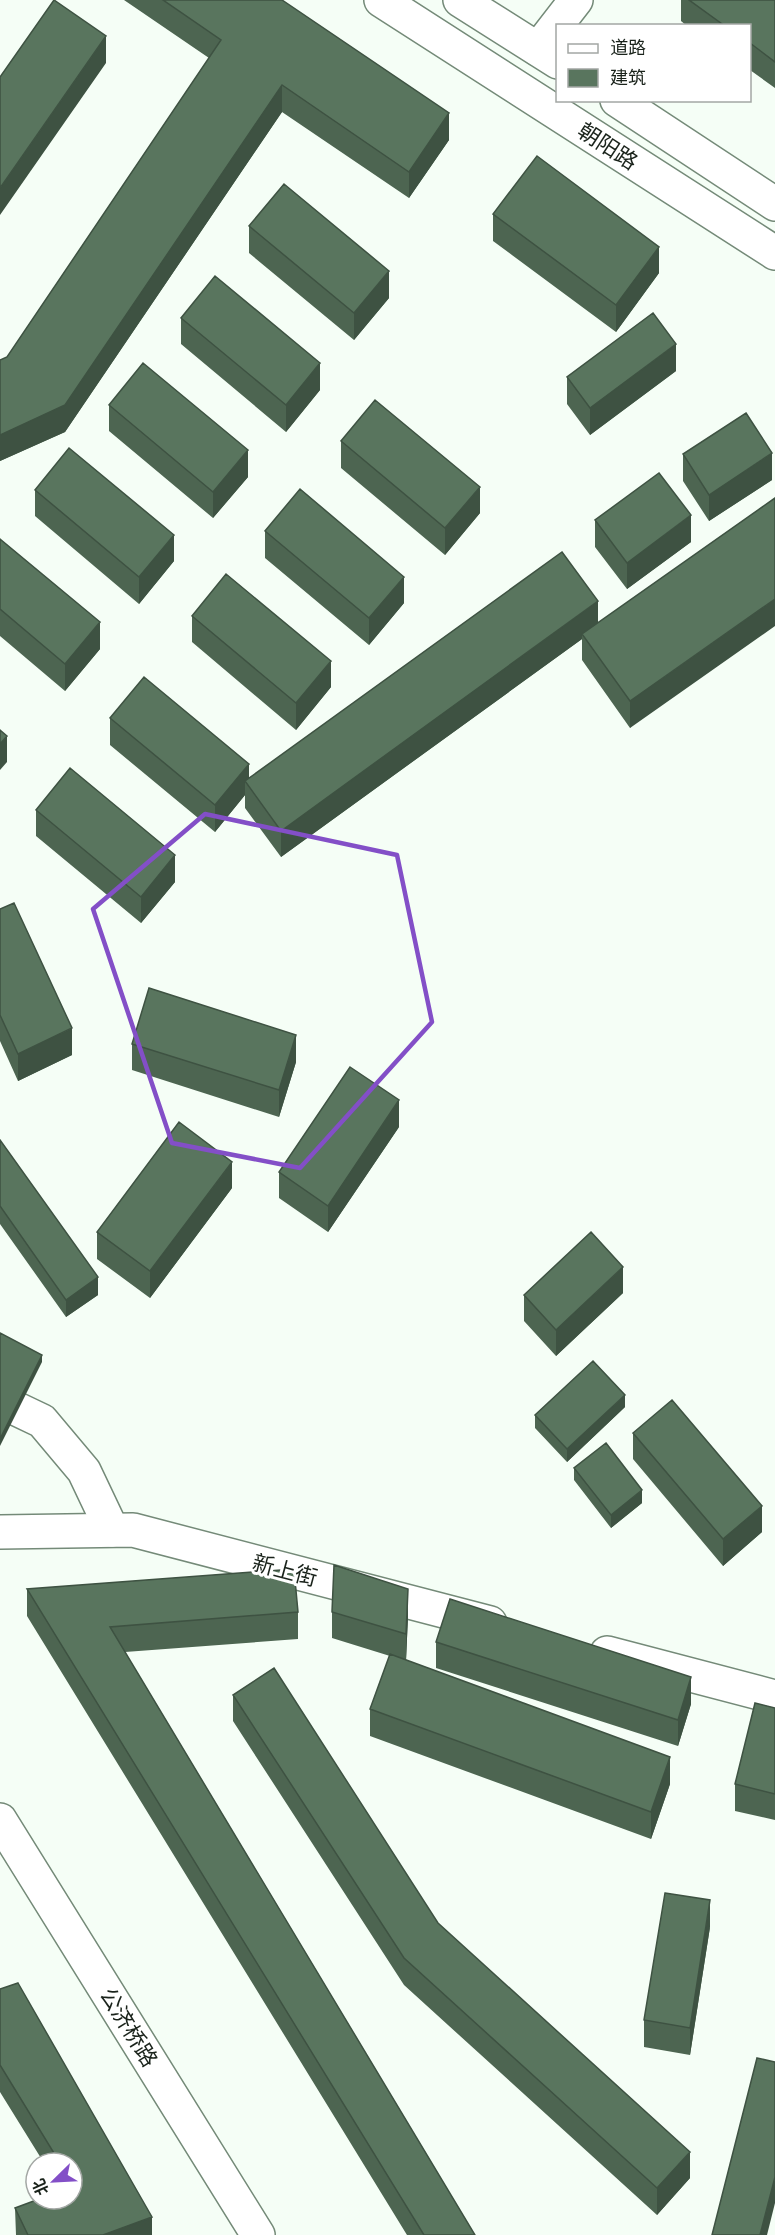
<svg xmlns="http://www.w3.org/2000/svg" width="775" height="2235" font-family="Spectral,'Noto Sans SC',serif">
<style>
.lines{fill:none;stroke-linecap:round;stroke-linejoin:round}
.minor-casing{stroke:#748a78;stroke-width:36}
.major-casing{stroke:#748a78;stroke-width:36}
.minor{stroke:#fff;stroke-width:33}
.major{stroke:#fff;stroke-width:33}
.wall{fill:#4d6551}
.shaded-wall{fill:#3e5242}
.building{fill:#59755e;stroke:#3e5242;stroke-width:1.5}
.marked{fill:none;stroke:#834fc7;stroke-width:4.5;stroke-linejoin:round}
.labels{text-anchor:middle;stroke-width:6;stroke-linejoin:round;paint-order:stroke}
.street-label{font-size:22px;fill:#1a231b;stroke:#fff}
</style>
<rect width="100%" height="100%" fill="#f5fef6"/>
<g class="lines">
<!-- minor casing -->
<g class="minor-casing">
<path id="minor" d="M 538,49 L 576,0
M 0,1401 L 42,1421 L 84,1471 L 112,1530"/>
</g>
<!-- major casing -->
<g class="major-casing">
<path id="major" d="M 381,0 L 775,253
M 460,0 L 558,62
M 617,100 L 775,204
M 0,1532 L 133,1530 L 490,1623
M 607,1653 L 775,1697
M 0,1820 L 258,2235"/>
</g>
<!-- minor -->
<use href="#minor" class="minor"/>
<!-- major -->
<use href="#major" class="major"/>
</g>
<!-- wall -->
<path class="wall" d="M 124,0 L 282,0 L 449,140 L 409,198 L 282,112 L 65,432 L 0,461 L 0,360 L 7,357 L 209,58 Z
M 681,0 L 775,0 L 775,88 L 750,70 L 750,26 L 687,26 L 681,21 Z
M 493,214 L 659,273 L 616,332 L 493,241 Z
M 249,226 L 389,298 L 354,340 L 249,253 Z
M 181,318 L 320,390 L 286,432 L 181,344 Z
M 676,371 L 590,435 L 567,404 L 567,377 Z
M 109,405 L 248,477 L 213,518 L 109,431 Z
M 341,441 L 480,513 L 445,555 L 341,468 Z
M 683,454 L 772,480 L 709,521 L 683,481 Z
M 35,490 L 174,561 L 139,604 L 35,516 Z
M 775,498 L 630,728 L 582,660 L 582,639 L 281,857 L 245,808 L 245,795 L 215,832 L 110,745 L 110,718 L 249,778 L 598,623 Z
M 595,520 L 691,542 L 627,589 L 595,547 Z
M 265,531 L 404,603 L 369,645 L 265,558 Z
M 0,539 L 100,649 L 65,691 L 0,636 Z
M 192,616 L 331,687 L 296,730 L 192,642 Z
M 36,810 L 175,882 L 141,923 L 36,836 Z
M 0,909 L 72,1055 L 18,1081 L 0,1041 Z
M 132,1044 L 296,1062 L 279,1117 L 132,1070 Z
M 399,1127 L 328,1232 L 279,1198 L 279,1172 Z
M 0,1140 L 98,1295 L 66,1317 L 0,1224 Z
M 232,1188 L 150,1298 L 97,1259 L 97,1232 Z
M 623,1293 L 556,1356 L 524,1321 L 524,1295 Z
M 625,1407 L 567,1462 L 535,1428 L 535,1415 Z
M 633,1433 L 762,1532 L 723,1566 L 633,1459 Z
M 574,1468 L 642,1503 L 611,1528 L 574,1480 Z
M 27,1589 L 298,1612 L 298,1639 L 125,1652 L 475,2235 L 407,2235 L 27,1616 Z
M 332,1612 L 408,1616 L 406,1660 L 670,1784 L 651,1839 L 370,1736 L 370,1709 L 390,1656 L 332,1638 Z
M 436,1642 L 691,1704 L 678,1746 L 436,1668 Z
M 233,1695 L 438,1923 L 690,2178 L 657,2215 L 404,1985 L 233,1721 Z
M 775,1708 L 775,1820 L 735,1811 L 735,1784 Z
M 710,1927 L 690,2055 L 644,2047 L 644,2020 Z
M 0,1989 L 152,2235 L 16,2235 L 15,2208 L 72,2199 L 72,2163 L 44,2163 L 0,2092 Z"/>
<!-- shaded-wall -->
<path class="shaded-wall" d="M 106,36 L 106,63 L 0,215 L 0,188 Z
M 282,85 L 282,112 L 65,432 L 0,461 L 0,435 Z
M 449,113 L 449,140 L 409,198 L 409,172 Z
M 659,247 L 659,273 L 616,332 L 616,305 Z
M 389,271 L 389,298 L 354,340 L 354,313 Z
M 676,344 L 676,371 L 590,435 L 590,408 Z
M 320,363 L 320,390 L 286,432 L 286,405 Z
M 248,450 L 248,477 L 213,518 L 213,492 Z
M 772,453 L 772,480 L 709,521 L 709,495 Z
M 480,487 L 480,513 L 445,555 L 445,528 Z
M 691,515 L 691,542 L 627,589 L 627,563 Z
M 174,535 L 174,561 L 139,604 L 139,577 Z
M 404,577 L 404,603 L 369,645 L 369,618 Z
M 775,599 L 775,626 L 630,728 L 630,701 Z
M 598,601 L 598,628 L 582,634 L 582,639 L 281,857 L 281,831 Z
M 100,622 L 100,649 L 65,691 L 65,664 Z
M 331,661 L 331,687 L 296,730 L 296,703 Z
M 7,736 L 7,762 L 0,770 L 0,744 Z
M 249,764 L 249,787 L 245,781 L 245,795 L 215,832 L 215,805 Z
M 175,855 L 175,882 L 141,923 L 141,897 Z
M 72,1028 L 72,1055 L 18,1081 L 18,1054 Z
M 296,1035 L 296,1062 L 279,1117 L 279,1090 Z
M 399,1100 L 399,1127 L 328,1232 L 328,1206 Z
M 232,1162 L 232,1188 L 150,1298 L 150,1271 Z
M 623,1267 L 623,1293 L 556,1356 L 556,1330 Z
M 98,1277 L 98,1295 L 66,1317 L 66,1300 Z
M 42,1355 L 42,1362 L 0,1446 L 0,1439 Z
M 625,1395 L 625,1407 L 567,1462 L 567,1449 Z
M 642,1490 L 642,1503 L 611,1528 L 611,1515 Z
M 762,1506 L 762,1532 L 723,1566 L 723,1539 Z
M 408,1589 L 408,1616 L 406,1661 L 406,1634 Z
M 691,1677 L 691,1704 L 678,1746 L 678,1720 Z
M 670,1757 L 670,1784 L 651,1839 L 651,1812 Z
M 710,1900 L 710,1927 L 690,2055 L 690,2028 Z
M 690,2152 L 690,2178 L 657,2215 L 657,2188 Z
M 775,2177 L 775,2203 L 767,2235 L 760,2235 Z
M 152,2217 L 152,2235 L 103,2235 Z"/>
<!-- building -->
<path class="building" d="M 54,0 L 106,36 L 0,188 L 0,77 Z
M 163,0 L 282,0 L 449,113 L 409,172 L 282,85 L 65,405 L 0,435 L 0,360 L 7,357 L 221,40 Z
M 689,0 L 775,0 L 775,62 L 750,43 L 750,26 L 725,26 Z
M 537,156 L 659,247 L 616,305 L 493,214 Z
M 284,184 L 389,271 L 354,313 L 249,226 Z
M 215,276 L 320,363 L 286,405 L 181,318 Z
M 653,313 L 676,344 L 590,408 L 567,377 Z
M 143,363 L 248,450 L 213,492 L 109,405 Z
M 375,400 L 480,487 L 445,528 L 341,441 Z
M 746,413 L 772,453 L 709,495 L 683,454 Z
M 69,448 L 174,535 L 139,577 L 35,490 Z
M 659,473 L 691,515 L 627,563 L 595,520 Z
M 300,489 L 404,577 L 369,618 L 265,531 Z
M 775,498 L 775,599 L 630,701 L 582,634 Z
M 0,539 L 100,622 L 65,664 L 0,609 Z
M 562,552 L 598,601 L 281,831 L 245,781 Z
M 226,574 L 331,661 L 296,703 L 192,616 Z
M 144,677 L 249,764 L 215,805 L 110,718 Z
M 0,730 L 7,736 L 0,744 Z
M 70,768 L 175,855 L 141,897 L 36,810 Z
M 14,903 L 72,1028 L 18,1054 L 0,1015 L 0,909 Z
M 149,988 L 296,1035 L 279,1090 L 132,1044 Z
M 350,1067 L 399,1100 L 328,1206 L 279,1172 Z
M 179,1122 L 232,1162 L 150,1271 L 97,1232 Z
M 0,1140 L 98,1277 L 66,1300 L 0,1206 Z
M 591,1232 L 623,1267 L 556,1330 L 524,1295 Z
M 0,1333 L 42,1355 L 0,1439 Z
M 593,1361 L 625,1395 L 567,1449 L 535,1415 Z
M 672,1400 L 762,1506 L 723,1539 L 633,1433 Z
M 606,1443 L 642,1490 L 611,1515 L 574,1468 Z
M 334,1565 L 408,1589 L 406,1634 L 332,1612 Z
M 294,1569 L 298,1612 L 110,1627 L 475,2235 L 424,2235 L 27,1589 Z
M 450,1599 L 691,1677 L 678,1720 L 436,1642 Z
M 390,1654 L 670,1757 L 651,1812 L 370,1709 Z
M 274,1668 L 438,1923 L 690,2152 L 657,2188 L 404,1958 L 233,1695 Z
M 755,1703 L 775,1708 L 775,1794 L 735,1784 Z
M 665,1893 L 710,1900 L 690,2028 L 644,2020 Z
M 18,1983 L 152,2217 L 103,2235 L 28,2235 L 15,2208 L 39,2199 L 72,2199 L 72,2187 L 74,2186 L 72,2183 L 72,2163 L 60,2163 L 0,2065 L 0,1989 Z
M 757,2058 L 775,2062 L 775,2177 L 760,2235 L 712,2235 Z"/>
<!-- marked area -->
<path class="marked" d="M 205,814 L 397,855 L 432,1022 L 300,1168 L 172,1143 L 93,909 Z"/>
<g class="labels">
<!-- street labels -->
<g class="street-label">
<text transform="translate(608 146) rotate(33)" y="8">朝阳路</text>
<text transform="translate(285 1570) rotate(15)" y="8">新上街</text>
<text transform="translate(129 2027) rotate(58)" y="8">公济桥路</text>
</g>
</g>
<!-- legend -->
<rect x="556" y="24" width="195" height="78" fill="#ffffff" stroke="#a3a7a4" stroke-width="1.5"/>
<rect x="568" y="44" width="30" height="9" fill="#ffffff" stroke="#a3a7a4" stroke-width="1.5"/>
<text x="610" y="54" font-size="18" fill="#1a231b">道路</text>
<rect x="568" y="69" width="30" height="18" fill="#59755e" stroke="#a3a7a4" stroke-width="1.5"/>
<text x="610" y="84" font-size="18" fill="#1a231b">建筑</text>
<!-- north arrow -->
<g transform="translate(54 2181) rotate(246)"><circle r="28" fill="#ffffff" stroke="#a3a7a4" stroke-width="1.5"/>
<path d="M0-4.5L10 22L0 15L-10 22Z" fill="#834fc7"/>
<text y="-9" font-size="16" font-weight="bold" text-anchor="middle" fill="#1a231b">北</text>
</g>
</svg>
